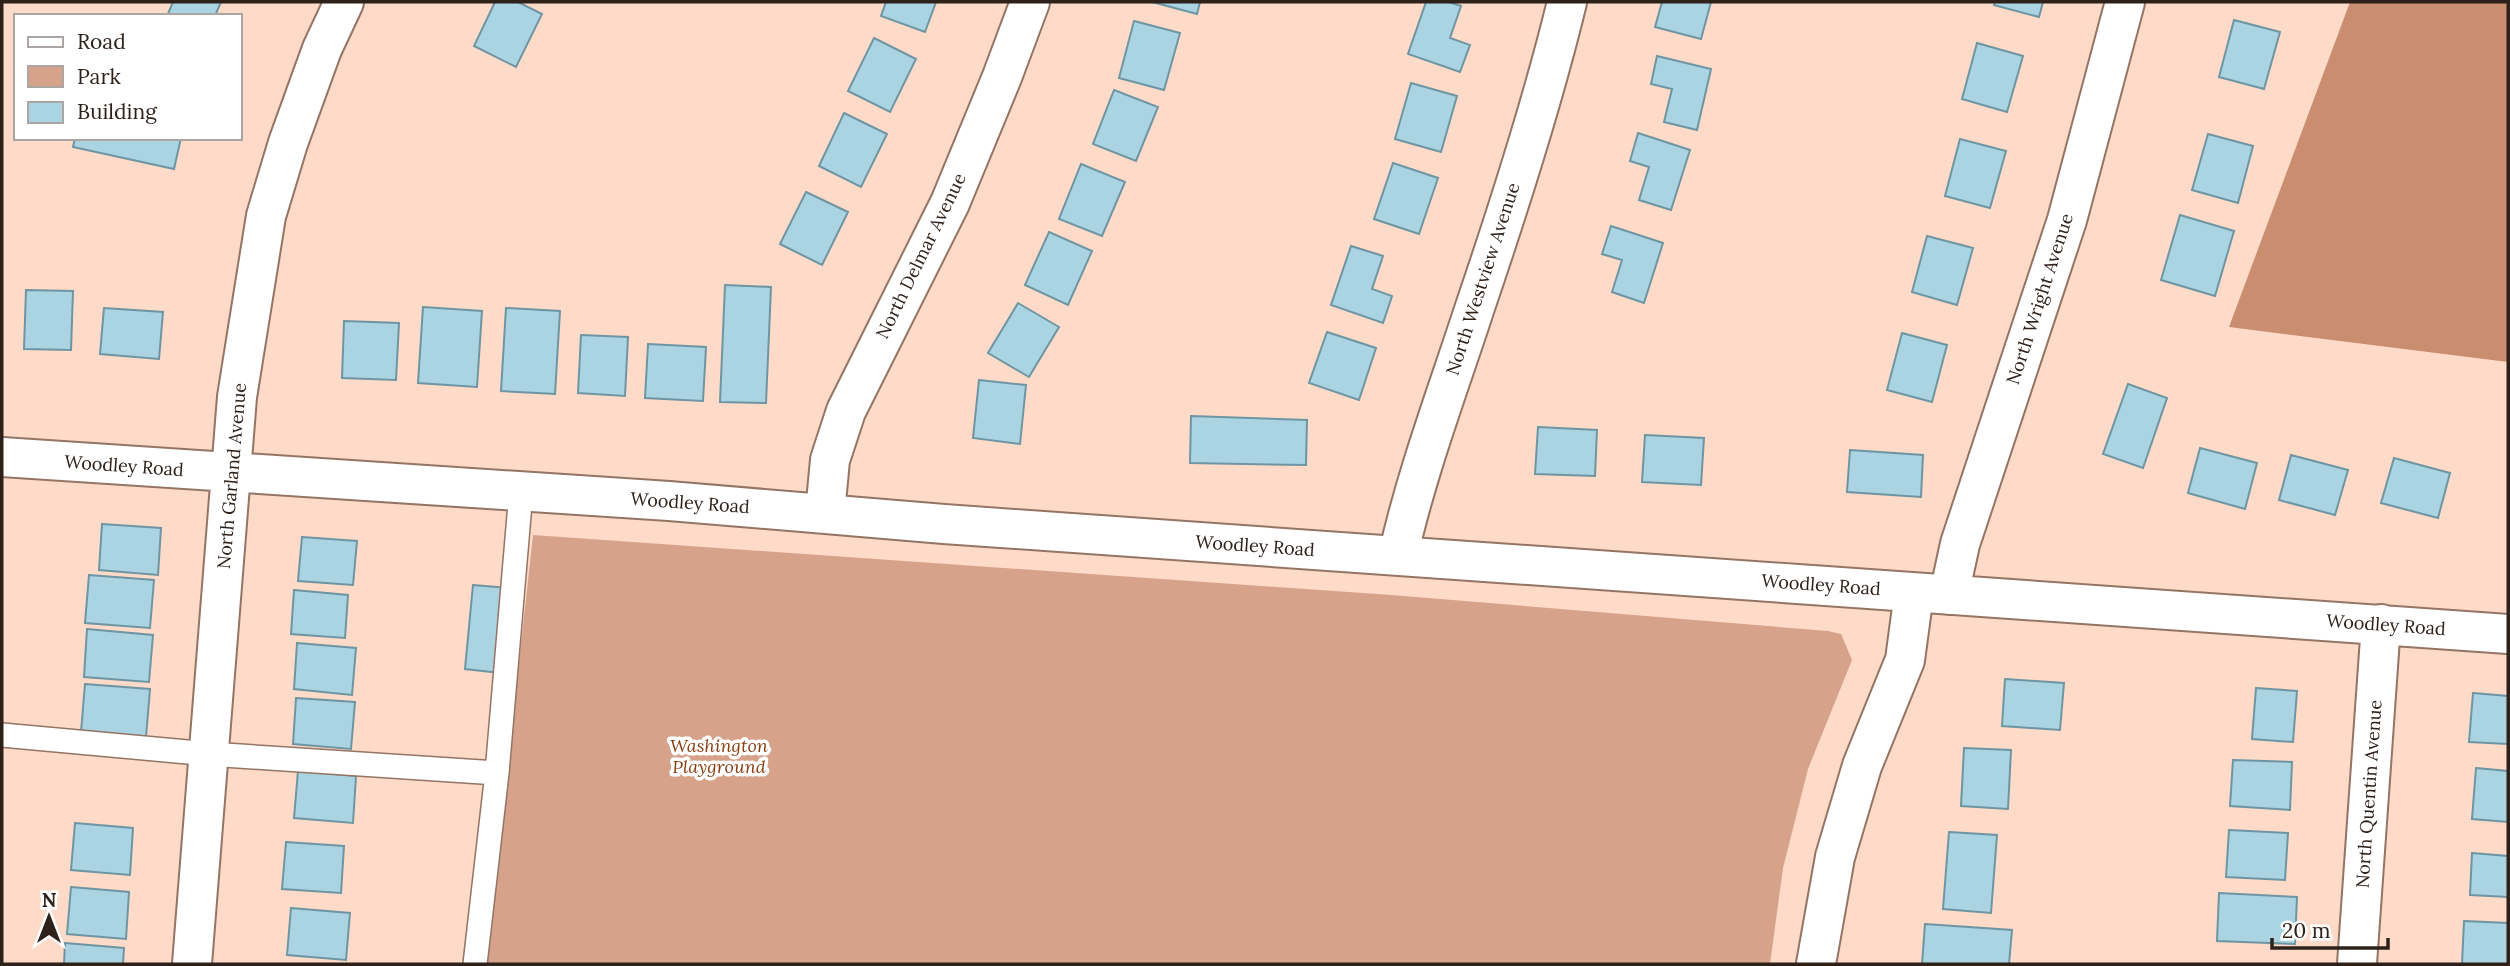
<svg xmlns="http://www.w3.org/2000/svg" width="2510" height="966" font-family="Lora,serif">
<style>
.green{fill:#d6a28a}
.forest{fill:#cb8d6f}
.building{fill:#abd4e2;stroke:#6e95a2;stroke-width:2}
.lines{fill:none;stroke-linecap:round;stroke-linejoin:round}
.lane-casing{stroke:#947464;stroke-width:26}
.street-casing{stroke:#947464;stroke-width:42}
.lane{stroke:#fff;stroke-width:23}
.street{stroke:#fff;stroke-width:38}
.labels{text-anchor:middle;stroke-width:7;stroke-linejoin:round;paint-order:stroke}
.street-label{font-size:18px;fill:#2e211a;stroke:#fff}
.park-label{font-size:18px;font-style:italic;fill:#893d0f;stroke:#fff}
</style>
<rect width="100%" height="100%" fill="#fedac9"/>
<!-- green -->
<path class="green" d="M 533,535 L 1391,595 L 1828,631 L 1841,634 L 1852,660 L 1808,769 L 1783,868 L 1770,964 L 486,964 Z"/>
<!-- forest -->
<path class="forest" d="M 2350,2 L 2508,2 L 2508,362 L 2229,327 Z"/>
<!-- building -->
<path class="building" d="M 173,2 L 221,2 L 215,16 L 167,16 Z
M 495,2 L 518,2 L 542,14 L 516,67 L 474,46 Z
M 886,2 L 936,2 L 925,32 L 881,16 Z
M 1152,2 L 1200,2 L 1197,14 Z
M 1426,2 L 1449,2 L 1461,6 L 1450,38 L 1470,45 L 1460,72 L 1408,54 Z
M 1662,2 L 1711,2 L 1701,39 L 1655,27 Z
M 1995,2 L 2043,2 L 2039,17 L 1994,5 Z
M 2234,20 L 2280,32 L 2264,89 L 2219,77 Z
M 1134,21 L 1180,33 L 1164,90 L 1119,78 Z
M 874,38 L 916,59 L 890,112 L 848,91 Z
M 1977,43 L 2023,56 L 2007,112 L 1962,99 Z
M 1657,56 L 1711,69 L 1697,130 L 1664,122 L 1672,89 L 1651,84 Z
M 1411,83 L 1457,96 L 1441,152 L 1395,139 Z
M 1114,90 L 1158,107 L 1136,161 L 1093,144 Z
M 844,113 L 887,134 L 861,187 L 819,166 Z
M 1638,133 L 1690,150 L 1671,210 L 1639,200 L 1649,167 L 1630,161 Z
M 2208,134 L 2253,146 L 2238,203 L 2192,190 Z
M 75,138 L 181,138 L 174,169 L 73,147 Z
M 1960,139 L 2006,151 L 1990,208 L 1945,196 Z
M 1393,163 L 1438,178 L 1419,234 L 1374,219 Z
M 1081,164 L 1125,182 L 1102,236 L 1059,219 Z
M 806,192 L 848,212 L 822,265 L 780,244 Z
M 2180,215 L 2234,231 L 2215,296 L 2161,280 Z
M 1611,226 L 1663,243 L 1644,303 L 1612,292 L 1622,260 L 1602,254 Z
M 1049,232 L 1092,251 L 1068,305 L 1025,285 Z
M 1927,236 L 1973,248 L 1957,305 L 1912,292 Z
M 1351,246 L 1383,256 L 1372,289 L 1392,296 L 1383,323 L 1331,305 Z
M 725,285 L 771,287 L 766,403 L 720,402 Z
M 26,290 L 73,291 L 71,350 L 24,349 Z
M 1018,303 L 1059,327 L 1029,377 L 988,353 Z
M 423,307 L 482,311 L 477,387 L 418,383 Z
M 104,308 L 163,312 L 159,359 L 100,354 Z
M 506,308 L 560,311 L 555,394 L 501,391 Z
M 344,321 L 399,323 L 396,380 L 342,378 Z
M 1327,332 L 1376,348 L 1359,400 L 1309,383 Z
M 1902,333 L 1947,345 L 1932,402 L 1887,390 Z
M 581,335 L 628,337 L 625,396 L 578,393 Z
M 648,344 L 706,347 L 703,401 L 645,398 Z
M 979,380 L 1026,385 L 1020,444 L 973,438 Z
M 2128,384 L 2167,398 L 2143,468 L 2103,454 Z
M 1191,416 L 1307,420 L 1306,465 L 1190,463 Z
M 1538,427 L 1597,430 L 1595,476 L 1535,474 Z
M 1645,435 L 1704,438 L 1701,485 L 1642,482 Z
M 2200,448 L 2257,463 L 2245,509 L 2188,493 Z
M 1850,450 L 1923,455 L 1921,497 L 1847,492 Z
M 2291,455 L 2348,470 L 2335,515 L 2279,500 Z
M 2394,458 L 2450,473 L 2438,518 L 2381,503 Z
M 102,524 L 161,528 L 158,575 L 99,570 Z
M 302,537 L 357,541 L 353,585 L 298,581 Z
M 89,575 L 154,580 L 150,628 L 85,623 Z
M 473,585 L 508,588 L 500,673 L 465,669 Z
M 294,590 L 348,595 L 345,638 L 291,634 Z
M 87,629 L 153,635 L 149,682 L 84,677 Z
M 297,643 L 356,648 L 352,695 L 294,689 Z
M 2005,679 L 2064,683 L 2060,730 L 2002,726 Z
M 85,684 L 150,689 L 146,737 L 81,732 Z
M 2256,688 L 2297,691 L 2293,742 L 2252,739 Z
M 2473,693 L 2508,696 L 2508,744 L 2469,742 Z
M 296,698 L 355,702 L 351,749 L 293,744 Z
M 1964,748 L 2011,750 L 2008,809 L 1961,806 Z
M 2233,760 L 2292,762 L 2290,810 L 2230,806 Z
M 2476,768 L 2508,771 L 2508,822 L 2472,819 Z
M 298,771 L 356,776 L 353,823 L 294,818 Z
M 75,823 L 133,828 L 130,875 L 71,870 Z
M 2229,830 L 2288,833 L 2285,880 L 2226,877 Z
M 1949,832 L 1997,835 L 1991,913 L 1943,909 Z
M 286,842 L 344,846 L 341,893 L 282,889 Z
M 2472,853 L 2508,856 L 2508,897 L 2470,895 Z
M 71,887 L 129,892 L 126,939 L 67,934 Z
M 2219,893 L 2297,897 L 2295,944 L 2217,941 Z
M 291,908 L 350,913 L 346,960 L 287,955 Z
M 2464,921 L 2508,923 L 2508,964 L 2462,964 Z
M 1925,924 L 2012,930 L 2009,964 L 1922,964 Z
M 65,943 L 124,948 L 123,964 L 64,964 Z"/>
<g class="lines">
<!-- lane casing -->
<g class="lane-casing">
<path id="lane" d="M 2,735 L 209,754 L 497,773
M 475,964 L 497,773 L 521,492"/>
</g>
<!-- street casing -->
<g class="street-casing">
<path id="street" d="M 2,457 L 669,501 L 944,524 L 2508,634
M 825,513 L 830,460 L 846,411 L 950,203 L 1002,77 L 1030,2
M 1398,556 C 1417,471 1448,390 1475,307 C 1509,207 1542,105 1567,2
M 1949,595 L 1960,544 L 2067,220 L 2125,2
M 192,964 L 237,397 L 266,216 L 288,143 L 322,49 L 344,2
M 1816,964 L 1835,857 L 1862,766 L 1905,660 L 1914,593
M 2357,964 L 2381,624"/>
</g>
<!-- lane -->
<use href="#lane" class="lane"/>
<!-- street -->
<use href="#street" class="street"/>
</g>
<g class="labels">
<!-- street labels -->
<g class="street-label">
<text transform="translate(921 256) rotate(-64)" y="6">North Delmar Avenue</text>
<text transform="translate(1483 279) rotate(-72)" y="6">North Westview Avenue</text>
<text transform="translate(2040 299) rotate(-72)" y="6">North Wright Avenue</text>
<text transform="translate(124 466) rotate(4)" y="6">Woodley Road</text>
<text transform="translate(232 476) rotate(-85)" y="6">North Garland Avenue</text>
<text transform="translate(690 503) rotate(4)" y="6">Woodley Road</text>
<text transform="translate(1255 546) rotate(4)" y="6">Woodley Road</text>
<text transform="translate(1821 585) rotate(4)" y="6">Woodley Road</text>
<text transform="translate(2386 625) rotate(4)" y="6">Woodley Road</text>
<text transform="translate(2369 794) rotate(-86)" y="6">North Quentin Avenue</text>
</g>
<!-- park labels -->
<g class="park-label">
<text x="719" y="752">Washington<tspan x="719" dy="21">Playground</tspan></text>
</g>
</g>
<!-- border -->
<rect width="2510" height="966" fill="none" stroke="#2e211a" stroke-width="7"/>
<!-- legend -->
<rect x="14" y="14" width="228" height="126" fill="#ffffff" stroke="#aba6a3" stroke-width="2"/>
<rect x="28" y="37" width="35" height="10" fill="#ffffff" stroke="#aba6a3" stroke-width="2"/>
<text x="77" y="49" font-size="21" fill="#2e211a">Road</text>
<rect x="28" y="66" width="35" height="21" fill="#d6a28a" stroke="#aba6a3" stroke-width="2"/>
<text x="77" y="84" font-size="21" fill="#2e211a">Park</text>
<rect x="28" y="102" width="35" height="21" fill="#abd4e2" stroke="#aba6a3" stroke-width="2"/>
<text x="77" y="119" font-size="21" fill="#2e211a">Building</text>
<!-- north arrow -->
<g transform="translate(49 917)" stroke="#ffffff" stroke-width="5" paint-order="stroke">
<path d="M0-5L12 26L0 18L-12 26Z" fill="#2e211a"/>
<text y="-10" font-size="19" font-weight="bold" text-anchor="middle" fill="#2e211a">N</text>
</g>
<!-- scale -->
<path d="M2272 938v10h116v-10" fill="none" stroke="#2e211a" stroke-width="3.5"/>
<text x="2282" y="938" font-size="21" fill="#2e211a" stroke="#ffffff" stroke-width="5" paint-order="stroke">20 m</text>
</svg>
